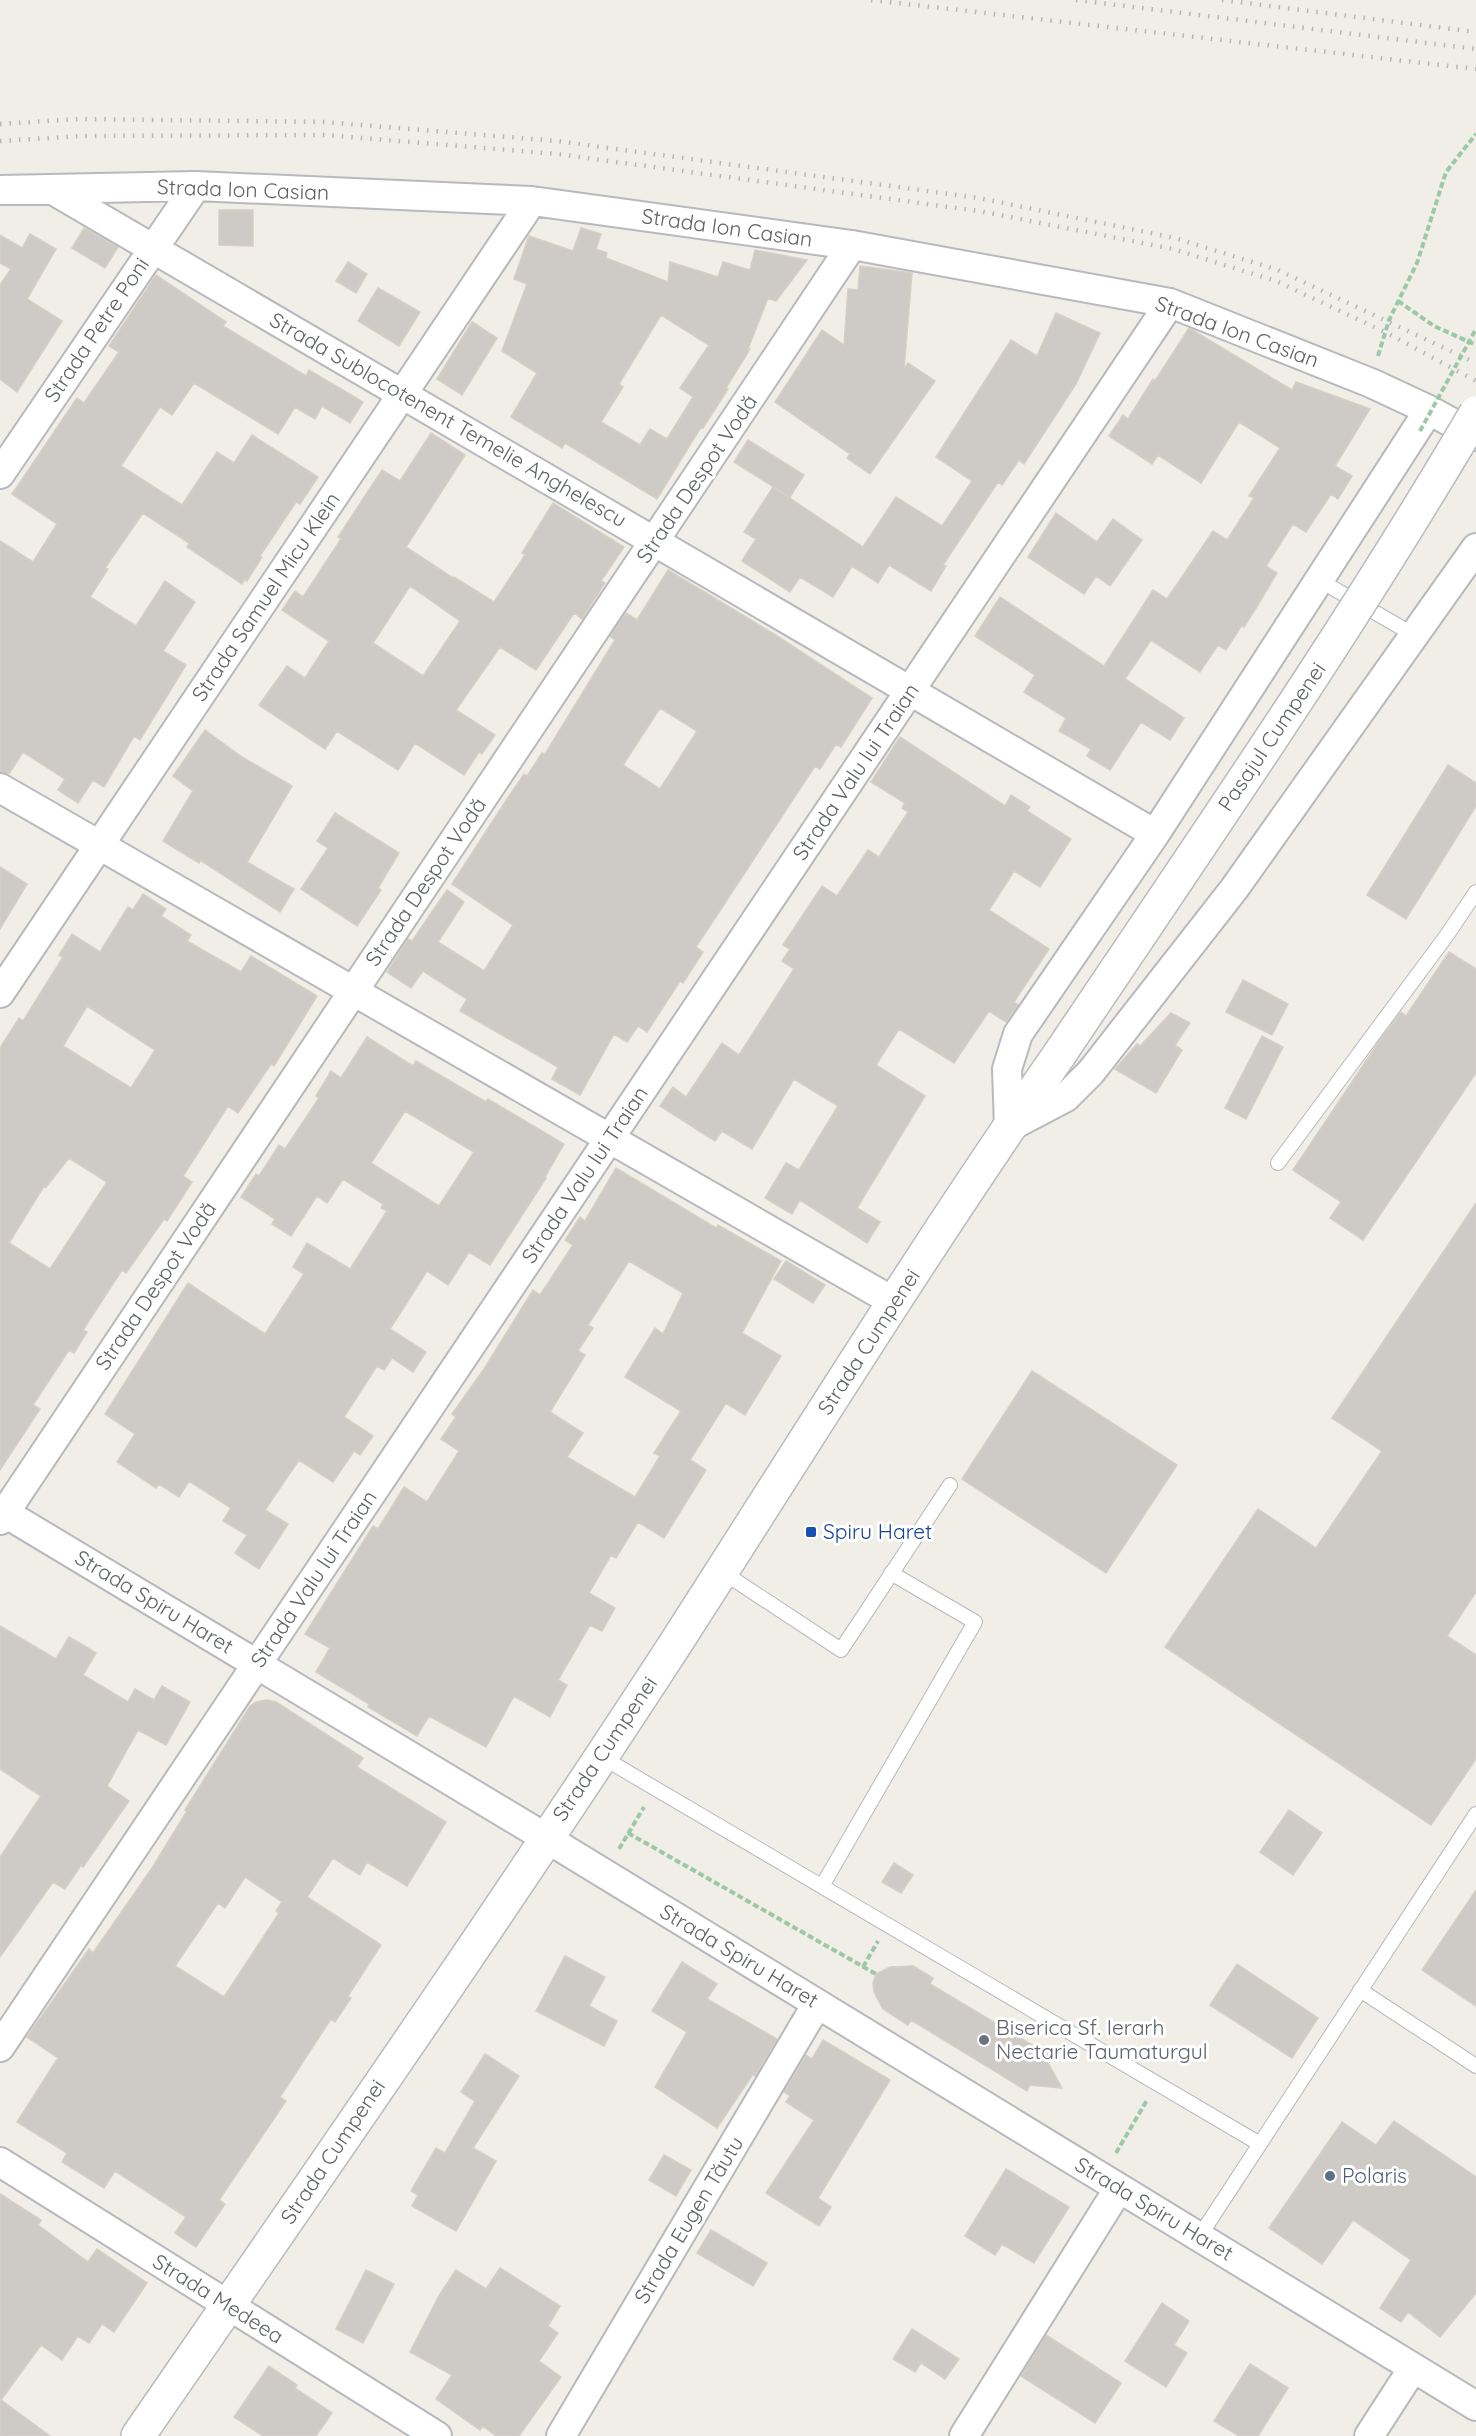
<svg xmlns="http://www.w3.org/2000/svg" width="1476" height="2436" font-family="Quicksand,sans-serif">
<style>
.building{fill:#cecac5;stroke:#d5cfc4;stroke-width:1.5;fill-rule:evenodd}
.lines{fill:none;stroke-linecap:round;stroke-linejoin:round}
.lane-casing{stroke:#b7b9bd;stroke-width:16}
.street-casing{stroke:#b7b9bd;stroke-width:32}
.secondary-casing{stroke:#b7bbc0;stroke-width:36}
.path{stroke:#9bc9a7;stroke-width:4;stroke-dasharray:6 3;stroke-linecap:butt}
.lane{stroke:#fff;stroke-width:14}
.street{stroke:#fff;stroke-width:28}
.secondary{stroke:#fff;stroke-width:33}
.rail{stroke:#b5b6b7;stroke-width:4.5;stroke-dasharray:1.5 8;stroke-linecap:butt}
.secondary-bridge-casing{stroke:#b7bbc0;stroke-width:36;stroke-linecap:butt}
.path-bridge{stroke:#9bc9a7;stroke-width:4;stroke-dasharray:6 3;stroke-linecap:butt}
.secondary-bridge{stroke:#fff;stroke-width:33}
.transit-dot{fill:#1a4fb4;stroke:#fff;stroke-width:2}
.worship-dot{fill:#6b7280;stroke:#fff;stroke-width:2}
.service-dot{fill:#5c6f8a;stroke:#fff;stroke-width:2}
.labels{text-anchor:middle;stroke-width:6;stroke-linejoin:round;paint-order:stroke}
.street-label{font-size:21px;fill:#5e6267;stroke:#fff}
.transit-label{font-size:21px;fill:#164399;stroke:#fff;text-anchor:start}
.worship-label{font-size:21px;fill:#5b616d;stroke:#fff;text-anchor:start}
.service-label{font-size:21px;fill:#4e5e75;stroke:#fff;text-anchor:start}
</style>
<rect width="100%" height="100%" fill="#f0eee6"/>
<!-- building -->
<path class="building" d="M 219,210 L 253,210 L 253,246 L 219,245 Z
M 84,228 L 118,247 L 105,268 L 72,248 Z
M 581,228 L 601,234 L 596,249 L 607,253 L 606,258 L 668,282 L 670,262 L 718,277 L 723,262 L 750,270 L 755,250 L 807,260 L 776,301 L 768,298 L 748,349 L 750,349 L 726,388 L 728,389 L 703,428 L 701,427 L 657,499 L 565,443 L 562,448 L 511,417 L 537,373 L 502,351 L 527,284 L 514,279 L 529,236 L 573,251 ZM 661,315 L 709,345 L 680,388 L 693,397 L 667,439 L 650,429 L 640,445 L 601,422 L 623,387 L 619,384 Z
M 30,234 L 56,249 L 27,299 L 62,321 L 17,392 L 0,379 L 0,285 L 11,269 L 0,263 L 0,235 L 22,248 Z
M 348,262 L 367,274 L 356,293 L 336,281 Z
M 860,266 L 912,273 L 904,369 L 908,363 L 935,381 L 870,474 L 847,458 L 850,454 L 775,402 L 822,330 L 844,345 L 848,289 L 858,290 Z
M 156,275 L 226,322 L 223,326 L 306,376 L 309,370 L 363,402 L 350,423 L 322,406 L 315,419 L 295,407 L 278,434 L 194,383 L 172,415 L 160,407 L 121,466 L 182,505 L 217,452 L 234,463 L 252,435 L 318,477 L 300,504 L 296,502 L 260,556 L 262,557 L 247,581 L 245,579 L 242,584 L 187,547 L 189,543 L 143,513 L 105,568 L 108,569 L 90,597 L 136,626 L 165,581 L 195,602 L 163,651 L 186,665 L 140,740 L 134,736 L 104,787 L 93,780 L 78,803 L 58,790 L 65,779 L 23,752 L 9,774 L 0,772 L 0,541 L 33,562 L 57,524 L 12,494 L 77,398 L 84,403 L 119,352 L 109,346 Z
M 378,288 L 420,312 L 399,346 L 358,321 Z
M 1056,313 L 1100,333 L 1076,384 L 1024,464 L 1019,460 L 1002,485 L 998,482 L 943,565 L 946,566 L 931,591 L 889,565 L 878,583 L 852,566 L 833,597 L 800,577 L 790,592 L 742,561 L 756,539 L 744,532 L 773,487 L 863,547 L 896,497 L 942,526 L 972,481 L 936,457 L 1011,340 L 1037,356 Z
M 472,322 L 497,338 L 462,395 L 437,379 Z
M 1189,328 L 1292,390 L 1296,382 L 1370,409 L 1335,466 L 1352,476 L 1338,499 L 1331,494 L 1306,532 L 1293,524 L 1266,566 L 1277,573 L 1256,608 L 1244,627 L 1242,625 L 1226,650 L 1218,645 L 1200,672 L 1151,640 L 1125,679 L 1184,718 L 1170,740 L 1141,722 L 1110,770 L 1087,756 L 1091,749 L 1059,731 L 1066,718 L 1024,692 L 1035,675 L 975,636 L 1000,597 L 1104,666 L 1153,590 L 1167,599 L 1213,531 L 1227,540 L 1254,498 L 1249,496 L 1280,448 L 1239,422 L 1201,483 L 1158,455 L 1152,464 L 1109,436 L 1123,415 L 1128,419 L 1153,379 L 1155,381 Z
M 431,433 L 465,455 L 406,547 L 453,578 L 454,577 L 494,602 L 525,555 L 522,553 L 553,503 L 624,547 L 601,581 L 605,583 L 582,619 L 574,613 L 536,670 L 500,647 L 456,710 L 495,735 L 482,754 L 479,752 L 464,775 L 415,743 L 398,770 L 337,731 L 325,749 L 259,705 L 287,666 L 305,678 L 329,641 L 282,610 L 295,591 L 303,597 L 341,539 L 338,537 L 382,470 L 400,481 ZM 410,586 L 460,621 L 423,676 L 373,643 Z
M 748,440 L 804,475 L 790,497 L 734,462 Z
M 1056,513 L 1097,542 L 1113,519 L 1142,540 L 1110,586 L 1096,576 L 1084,594 L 1028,557 Z
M 668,570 L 774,634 L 872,698 L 841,747 L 836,744 L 820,769 L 815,766 L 696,947 L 703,952 L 683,983 L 680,981 L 647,1032 L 638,1026 L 627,1042 L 614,1034 L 580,1095 L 552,1079 L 558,1067 L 460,1011 L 467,999 L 423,971 L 411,988 L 387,972 L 408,939 L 412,941 L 447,890 L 464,902 L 438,942 L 484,971 L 513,925 L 452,884 L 507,799 L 524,774 L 527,776 L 542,753 L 545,754 L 615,640 L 610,636 L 626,613 L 637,620 ZM 660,708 L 697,731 L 660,789 L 623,765 Z
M 205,730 L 242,757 L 292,786 L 247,862 L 294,889 L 280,912 L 200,860 L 199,863 L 163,841 L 193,791 L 173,776 Z
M 900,737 L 1005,806 L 1011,795 L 1030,807 L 1027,811 L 1071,839 L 1040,887 L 1014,871 L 989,910 L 1049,949 L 1014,1002 L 1018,1005 L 1006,1022 L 989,1011 L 954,1063 L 899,1029 L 876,1065 L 925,1096 L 857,1208 L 880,1222 L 867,1243 L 800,1200 L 792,1214 L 765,1198 L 786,1163 L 799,1170 L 838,1106 L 794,1079 L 752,1149 L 722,1131 L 715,1141 L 660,1106 L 673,1087 L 686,1097 L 722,1043 L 739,1055 L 794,969 L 782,961 L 790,949 L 783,945 L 822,886 L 837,896 L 868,850 L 879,857 L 908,812 L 902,808 L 905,803 L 871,782 Z
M 1448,765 L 1476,783 L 1476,806 L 1406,919 L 1367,895 Z
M 335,813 L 399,853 L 378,888 L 381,890 L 357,926 L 301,889 L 328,848 L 317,841 Z
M 0,867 L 27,884 L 0,929 Z
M 143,894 L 166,909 L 161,916 L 191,935 L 187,941 L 241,972 L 251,956 L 317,996 L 274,1066 L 271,1064 L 238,1113 L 228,1106 L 183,1176 L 192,1182 L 167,1221 L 164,1219 L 126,1273 L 122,1270 L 83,1330 L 87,1332 L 74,1353 L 69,1350 L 33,1405 L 40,1409 L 0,1470 L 0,1048 L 19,1018 L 23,1021 L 63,957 L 59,955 L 72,934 L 100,952 L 128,907 L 133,910 ZM 87,1006 L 155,1050 L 131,1088 L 63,1046 ZM 69,1158 L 107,1182 L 50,1269 L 9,1243 L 44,1186 L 46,1187 Z
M 1449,952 L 1476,969 L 1476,1073 L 1363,1240 L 1330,1218 L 1341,1202 L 1293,1170 L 1380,1040 L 1401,1012 L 1406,1016 Z
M 1243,980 L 1288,1004 L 1272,1035 L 1226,1012 Z
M 1171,1013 L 1190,1023 L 1175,1045 L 1182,1050 L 1156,1093 L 1115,1069 L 1137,1044 L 1140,1046 Z
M 1262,1036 L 1283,1047 L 1246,1119 L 1225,1108 Z
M 367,1037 L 413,1066 L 416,1061 L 486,1102 L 488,1099 L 564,1144 L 545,1177 L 546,1178 L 490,1265 L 469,1252 L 448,1285 L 427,1271 L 390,1329 L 426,1352 L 413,1372 L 392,1358 L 384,1370 L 377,1366 L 344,1417 L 373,1436 L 360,1455 L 354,1451 L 333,1482 L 299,1460 L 265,1510 L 288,1524 L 259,1569 L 235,1553 L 247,1535 L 223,1521 L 231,1508 L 189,1481 L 179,1497 L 159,1484 L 156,1488 L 117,1462 L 135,1434 L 105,1414 L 188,1283 L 265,1334 L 304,1274 L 293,1267 L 307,1243 L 350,1269 L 387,1211 L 381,1208 L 383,1204 L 343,1179 L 327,1203 L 317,1196 L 291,1236 L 272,1224 L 275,1219 L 241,1197 L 256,1174 L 259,1176 L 279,1145 L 285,1149 L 319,1098 L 316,1096 L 331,1071 L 341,1078 ZM 405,1111 L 474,1152 L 439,1206 L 371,1163 Z
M 616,1168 L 716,1228 L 718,1225 L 781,1261 L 742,1333 L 781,1356 L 745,1415 L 726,1403 L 690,1460 L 706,1470 L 664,1538 L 638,1522 L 616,1558 L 611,1555 L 589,1593 L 615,1608 L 602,1631 L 590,1625 L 558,1680 L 567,1685 L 550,1717 L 514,1696 L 486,1747 L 429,1716 L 417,1736 L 368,1707 L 369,1704 L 316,1672 L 330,1648 L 305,1634 L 373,1526 L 378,1529 L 404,1487 L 427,1502 L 459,1451 L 441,1439 L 456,1417 L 452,1414 L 484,1369 L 533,1290 L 540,1295 L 573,1245 L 565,1240 L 580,1217 L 585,1221 ZM 629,1261 L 683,1293 L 663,1334 L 655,1328 L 625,1377 L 681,1411 L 654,1453 L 660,1456 L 635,1497 L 567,1457 L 583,1433 L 550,1412 L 585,1355 L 578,1351 L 593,1328 L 588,1325 Z
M 1476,1203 L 1476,1592 L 1447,1636 L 1476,1655 L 1476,1759 L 1431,1825 L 1165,1647 L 1258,1509 L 1316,1548 L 1382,1451 L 1332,1418 Z
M 786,1261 L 825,1285 L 813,1303 L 774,1279 Z
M 1032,1371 L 1177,1465 L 1106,1573 L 962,1479 Z
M 0,1626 L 56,1659 L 69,1637 L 83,1645 L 96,1653 L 83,1675 L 128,1702 L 135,1689 L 154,1700 L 162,1686 L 190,1702 L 166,1745 L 138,1730 L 107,1786 L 129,1801 L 83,1867 L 81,1865 L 65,1889 L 53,1882 L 0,1957 L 0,1857 L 41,1796 L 0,1769 Z
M 266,1700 L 276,1702 L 363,1758 L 357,1767 L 446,1822 L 407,1886 L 367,1862 L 360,1875 L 333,1858 L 307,1897 L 381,1945 L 348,1996 L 351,1998 L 335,2022 L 331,2019 L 280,2097 L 286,2101 L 219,2200 L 225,2204 L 196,2247 L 175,2233 L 186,2217 L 115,2171 L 104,2188 L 62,2162 L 67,2153 L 17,2122 L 58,2058 L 27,2037 L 89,1949 L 93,1953 L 152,1868 L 187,1811 L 185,1810 L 250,1706 L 256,1702 ZM 245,1877 L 282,1902 L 276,1911 L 279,1913 L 224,1997 L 175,1966 L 218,1903 L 225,1908 Z
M 1289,1810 L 1322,1833 L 1293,1875 L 1260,1852 Z
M 894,1863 L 913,1875 L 901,1893 L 882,1882 Z
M 1476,1890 L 1476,2006 L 1422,1970 Z
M 565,1956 L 605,1977 L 589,2006 L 617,2021 L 604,2046 L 536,2011 Z
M 682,1962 L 717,1984 L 707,1999 L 777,2039 L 755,2076 L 753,2074 L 717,2128 L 655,2087 L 687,2032 L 652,2011 Z
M 1237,1964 L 1318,2018 L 1292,2058 L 1210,2005 Z
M 913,1966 L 933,1978 L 930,1984 L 1049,2055 L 1046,2059 L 1062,2088 L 1030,2085 L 1027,2091 L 911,2020 L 908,2025 L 883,2009 L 874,1992 L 873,1983 L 876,1974 L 890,1967 Z
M 823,2040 L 890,2080 L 818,2198 L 831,2207 L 819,2226 L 766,2193 L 814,2120 L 786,2102 L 790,2096 L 784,2092 L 806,2055 L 812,2059 Z
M 485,2054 L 519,2076 L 473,2148 L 496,2161 L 456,2231 L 412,2206 L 418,2195 L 411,2191 L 436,2148 L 445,2153 L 475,2101 L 461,2092 Z
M 1394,2121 L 1476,2177 L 1476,2293 L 1440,2337 L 1408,2312 L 1401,2322 L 1380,2308 L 1411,2260 L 1353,2220 L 1322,2264 L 1269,2228 L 1342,2122 L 1376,2145 Z
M 664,2155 L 691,2170 L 676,2196 L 649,2180 Z
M 1006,2169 L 1069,2207 L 1034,2263 L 1002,2244 L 995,2255 L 965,2236 Z
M 0,2194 L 41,2220 L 38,2225 L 88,2262 L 97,2249 L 147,2283 L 114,2332 L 102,2324 L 89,2343 L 78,2336 L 62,2360 L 41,2345 L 1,2400 L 50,2436 L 0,2436 Z
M 711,2230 L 767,2263 L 753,2286 L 697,2253 Z
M 500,2268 L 560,2306 L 548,2326 L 558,2333 L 539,2361 L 561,2377 L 519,2436 L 496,2436 L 483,2426 L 480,2430 L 436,2399 L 452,2375 L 410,2352 L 440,2294 L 456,2270 L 486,2289 Z
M 366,2270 L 394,2284 L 363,2343 L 336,2329 Z
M 1162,2303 L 1189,2321 L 1174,2345 L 1187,2353 L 1166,2387 L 1125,2361 Z
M 912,2329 L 959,2359 L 945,2379 L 921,2363 L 915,2372 L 893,2359 Z
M 1046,2335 L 1121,2383 L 1095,2423 L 1021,2376 Z
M 1250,2364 L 1288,2388 L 1258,2436 L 1239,2436 L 1214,2421 Z
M 269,2366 L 297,2385 L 295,2388 L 332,2413 L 316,2436 L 263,2436 L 234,2417 Z"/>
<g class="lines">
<!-- lane casing -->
<g class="lane-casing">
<path id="lane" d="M 1319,580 L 1414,635
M 1278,1163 L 1447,935 L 1476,892
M 721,1571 L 841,1650 L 950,1485
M 600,1756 L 1260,2144
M 822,1886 L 975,1622 L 891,1573
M 1360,1990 L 1476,2066
M 1199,2237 L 1476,1814"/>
</g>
<!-- street casing -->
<g class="street-casing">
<path id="street" d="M 51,189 L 1155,834
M 0,190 L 196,186 L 532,201 L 852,245 L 1170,303 L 1371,383 L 1429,410 L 1476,436
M 1429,410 L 1155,834 L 1018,1034 L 1007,1069 L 1009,1127 L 1066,1097 L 1091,1072 L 1234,889 L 1476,548
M 0,474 L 196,186
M 0,788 L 894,1302
M 0,993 L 532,201
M 0,1510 L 546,1838 L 1476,2406
M 0,1520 L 852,245
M 0,2047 L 1170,303
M 0,2162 L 437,2436
M 561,2436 L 817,2004
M 964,2436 L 1119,2188
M 1369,2436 L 1413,2368"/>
</g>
<!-- secondary casing -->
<g class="secondary-casing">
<path id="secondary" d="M 138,2436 C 318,2175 499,1915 672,1649 C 800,1450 924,1249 1059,1055"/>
</g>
<!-- path -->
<path class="path" d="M 1398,301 L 1434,326 L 1476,345
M 1378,356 L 1389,320 L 1417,263 L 1446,172 L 1476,134
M 628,1833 L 876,1974
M 619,1849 L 644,1807
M 863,1967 L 878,1941
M 1116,2153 L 1147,2100"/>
<!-- lane -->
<use href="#lane" class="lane"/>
<!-- street -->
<use href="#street" class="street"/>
<!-- secondary -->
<use href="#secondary" class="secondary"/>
<!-- rail -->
<path class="rail" d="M 871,0 L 1476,69
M 1076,0 L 1476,49
M 1222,0 L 1476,32
M 0,124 L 78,119 L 324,122 L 557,141 L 979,198 L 1175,238 L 1278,270 L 1476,363
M 0,141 L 82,136 L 325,135 L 557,154 L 979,211 L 1173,249 L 1276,281 L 1385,332 L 1476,381"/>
<!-- secondary-bridge casing -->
<g class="secondary-bridge-casing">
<path id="secondary-bridge" d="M 1059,1055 C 1201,843 1347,633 1476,413"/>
</g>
<!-- path-bridge -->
<path class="path-bridge" d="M 1420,431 L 1476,329"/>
<!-- secondary-bridge -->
<use href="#secondary-bridge" class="secondary-bridge"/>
</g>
<!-- markers -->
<rect class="transit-dot" x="805" y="1526" width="12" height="12" rx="3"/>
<circle class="worship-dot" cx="984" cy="2040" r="6"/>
<circle class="service-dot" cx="1330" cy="2176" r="6"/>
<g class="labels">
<!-- street labels -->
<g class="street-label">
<text transform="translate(243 190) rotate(2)" y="7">Strada Ion Casian</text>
<text transform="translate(727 228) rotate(8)" y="7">Strada Ion Casian</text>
<text transform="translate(97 330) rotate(-56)" y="7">Strada Petre Poni</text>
<text transform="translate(1237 332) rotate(20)" y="7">Strada Ion Casian</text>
<text transform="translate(448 420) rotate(30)" y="7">Strada Sublocotenent Temelie Anghelescu</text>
<text transform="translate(697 479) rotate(-56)" y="7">Strada Despot Vodă</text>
<text transform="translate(266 597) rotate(-56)" y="7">Strada Samuel Micu Klein</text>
<text transform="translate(1272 737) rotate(-56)" y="7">Pasajul Cumpenei</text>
<text transform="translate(856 772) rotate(-56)" y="7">Strada Valu lui Traian</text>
<text transform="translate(426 882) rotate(-56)" y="7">Strada Despot Vodă</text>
<text transform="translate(585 1175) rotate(-56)" y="7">Strada Valu lui Traian</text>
<text transform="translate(156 1286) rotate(-56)" y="7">Strada Despot Vodă</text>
<text transform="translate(869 1342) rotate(-57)" y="7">Strada Cumpenei</text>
<text transform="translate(314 1579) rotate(-56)" y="7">Strada Valu lui Traian</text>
<text transform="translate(154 1602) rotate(31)" y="7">Strada Spiru Haret</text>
<text transform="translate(605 1749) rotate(-56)" y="7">Strada Cumpenei</text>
<text transform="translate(739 1956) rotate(31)" y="7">Strada Spiru Haret</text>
<text transform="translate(333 2152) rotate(-56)" y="7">Strada Cumpenei</text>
<text transform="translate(1154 2209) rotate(31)" y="7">Strada Spiru Haret</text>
<text transform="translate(689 2220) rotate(-59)" y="7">Strada Eugen Tăutu</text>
<text transform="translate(218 2299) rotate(32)" y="7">Strada Medeea</text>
</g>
<!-- transit labels -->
<g class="transit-label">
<text x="823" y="1539">Spiru Haret</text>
</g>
<!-- worship labels -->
<g class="worship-label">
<text x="996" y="2035">Biserica Sf. Ierarh<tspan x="996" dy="24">Nectarie Taumaturgul</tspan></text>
</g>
<!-- service labels -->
<g class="service-label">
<text x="1342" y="2183">Polaris</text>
</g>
</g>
</svg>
